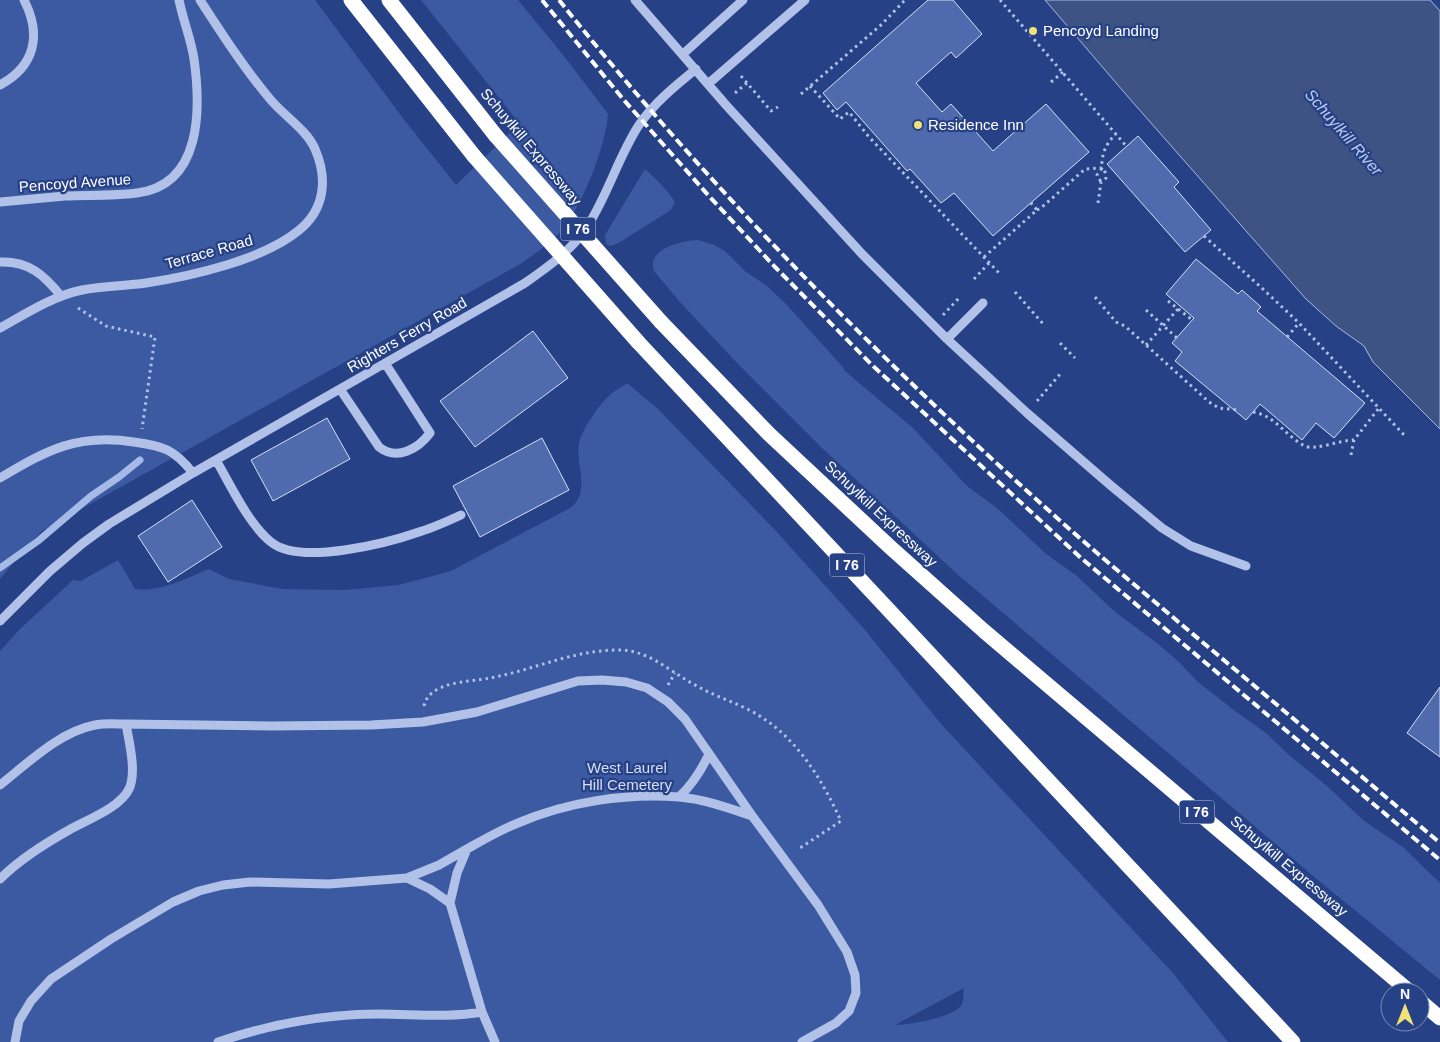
<svg xmlns="http://www.w3.org/2000/svg" width="1440" height="1042" font-family="Arial,sans-serif">
<style>
.green{fill:#3b5aa2;fill-rule:evenodd}
.water{fill:#3f5284;stroke:#a6bae8}
.lines{fill:none;stroke-linecap:round;stroke-linejoin:round}
.stream{stroke:#a6bae8;stroke-width:7}
.building{fill:#4f6aad;stroke:#d5dff6}
.path{stroke:#b1c1e8;stroke-width:3;stroke-dasharray:2.5 4;stroke-linecap:butt}
.minor{stroke:#b1c1e8;stroke-width:9}
.highway{stroke:#fff;stroke-width:15}
.rail{stroke:#fff;stroke-width:4;stroke-dasharray:9 4;stroke-linecap:butt}
.highway-bridge{stroke:#fff;stroke-width:15}
.poi-dot{fill:#f1e176;stroke:#274186;stroke-width:2}
.labels{text-anchor:middle;stroke-width:4.5;stroke-linejoin:round;paint-order:stroke}
.shield{fill:#274186;stroke:#bec6db;stroke-width:1}
.shield-label{font-size:14px;font-weight:bold;fill:#fff}
.poi-label{font-size:15px;fill:#fff;stroke:#274186;text-anchor:start}
.street-label{font-size:15px;fill:#fff;stroke:#274186}
.park-label{font-size:15px;fill:#d5dff6;stroke:#274186}
.water-label{font-size:16px;font-style:italic;fill:#bdccef;stroke:#274186}
</style>
<rect width="100%" height="100%" fill="#274186"/>
<!-- green -->
<path class="green" d="M 0,0 L 315,0 L 402,117 L 456,185 L 517,126 L 516,119 L 421,0 L 518,0 L 564,56 L 608,114 C 606,145 584,200 566,225 C 554,241 538,251 522,263 L 42,531 L 27,546 L 0,579 Z
M 645,169 C 656,179 667,189 675,202 L 671,210 L 620,242 L 611,246 L 606,244 L 605,235 Z
M 698,240 L 714,245 L 725,251 L 745,271 L 767,286 L 785,303 L 841,365 L 846,372 L 913,428 L 967,486 L 997,508 L 1045,553 L 1077,576 L 1115,612 L 1157,643 L 1179,662 L 1198,682 L 1235,711 L 1266,733 L 1290,756 L 1327,786 L 1364,821 L 1403,847 L 1440,883 L 1440,980 L 1318,880 L 956,573 L 820,446 L 739,365 L 679,301 L 654,271 C 653,267 652,263 654,259 C 661,245 684,241 698,240 Z
M 627,383 L 658,409 L 776,531 L 865,630 L 941,724 L 1172,972 L 1228,1042 L 0,1042 L 0,651 L 19,630 L 73,580 L 81,581 L 118,560 L 135,589 C 162,592 184,579 209,569 L 229,579 L 282,589 L 345,590 L 399,585 L 451,571 L 572,507 C 591,487 575,466 579,443 C 582,429 600,403 611,394 C 615,390 622,387 627,383 ZM 964,988 C 963,993 964,1000 962,1004 C 957,1017 908,1025 895,1025 Z"/>
<!-- water -->
<path class="water" d="M 1045,0 L 1430,0 L 1440,11 L 1440,429 L 1373,362 L 1364,346 L 1336,326 L 1306,299 L 1129,98 Z"/>
<g class="lines">
<!-- stream -->
<path class="stream" d="M 0,568 L 38,541 L 91,496 L 119,477 L 140,460"/>
</g>
<!-- building -->
<path class="building" d="M 928,0 L 953,0 L 982,34 L 956,58 L 951,52 L 916,83 L 942,112 L 951,104 L 993,151 L 1046,104 L 1089,152 L 993,236 L 954,193 L 941,203 L 910,169 L 907,171 L 846,102 L 837,110 L 823,93 Z
M 1138,136 L 1179,182 L 1174,187 L 1211,230 L 1185,252 L 1107,164 Z
M 1196,259 L 1238,294 L 1242,290 L 1261,307 L 1257,311 L 1365,403 L 1334,438 L 1316,423 L 1302,440 L 1260,404 L 1246,420 L 1175,361 L 1182,352 L 1172,343 L 1194,318 L 1166,294 Z
M 533,331 L 568,378 L 475,447 L 440,401 Z
M 327,418 L 350,459 L 273,501 L 251,460 Z
M 542,438 L 569,490 L 480,537 L 453,486 Z
M 192,500 L 222,547 L 168,582 L 138,536 Z
M 1440,687 L 1440,757 L 1407,733 Z"/>
<g class="lines">
<!-- path -->
<path class="path" d="M 1000,0 L 1127,147
M 741,76 L 771,111 L 778,107
M 1051,82 L 1063,72
M 810,86 L 840,119 L 849,112 L 869,137 L 1000,274
M 735,93 L 747,83
M 801,94 L 881,25 L 905,0
M 1098,203 L 1101,182 L 1106,178 L 1105,172 L 1102,168 L 1097,175 L 1101,182
M 1037,210 L 1041,208 L 1085,169 L 1102,168 C 1101,155 1106,143 1116,134
M 1204,236 L 1264,290 L 1299,323 L 1406,437
M 984,257 L 1037,210 L 1031,203
M 974,279 L 989,263
M 1015,292 L 1045,326
M 1095,297 L 1116,322 L 1125,326 L 1209,402 L 1219,408 L 1238,410
M 1168,301 L 1191,319
M 78,308 L 106,326 L 155,337 L 142,429
M 1146,310 L 1177,338
M 943,315 L 960,297
M 1287,337 L 1299,323
M 1060,343 L 1075,358
M 1146,345 L 1178,309
M 1037,401 L 1061,373
M 1253,412 C 1275,415 1286,437 1305,446 C 1315,451 1339,440 1354,440 L 1379,408
M 1351,455 L 1354,440
M 668,685 L 675,673
M 424,706 C 429,681 470,682 490,678 C 534,670 572,650 619,650 C 650,650 671,673 697,686 C 712,695 729,700 745,708 C 792,730 820,775 841,821 L 797,850"/>
<!-- minor -->
<path class="minor" d="M 635,0 L 726,105 L 862,254 L 947,339 L 1027,413 L 1109,484 L 1162,528 L 1191,546 L 1246,566
M 683,54 L 743,0
M 708,84 L 805,0
M 0,85 C 35,66 42,35 24,0
M 0,202 C 21,200 43,198 65,196 C 89,195 113,196 137,193 C 202,185 201,109 194,59 C 191,39 183,20 179,0
M 0,262 C 29,261 44,275 61,296
M 0,328 C 25,314 53,296 82,290 C 103,286 125,286 146,283 C 192,276 262,260 298,231 C 325,210 328,179 315,149 C 307,130 283,115 270,99 C 244,68 222,34 200,0
M 947,339 L 983,303
M 340,389 L 379,447 C 397,461 418,449 430,433 L 385,363
M 216,460 C 230,484 249,525 271,542 C 300,566 388,543 422,531 C 435,527 448,521 461,515
M 0,478 C 47,450 78,433 134,442 C 163,446 174,449 193,473
M 0,621 L 50,571 L 83,543 L 109,524 L 193,473 L 525,283 C 548,267 572,250 587,227 C 608,195 618,157 639,125 C 654,103 675,86 696,69
M 126,724 L 271,726 L 371,725 L 423,722 L 477,712 L 578,681 L 602,680 L 626,682 L 647,688 L 668,702 L 685,719 L 753,817 L 818,905 L 847,952 L 855,975 L 856,993 L 849,1011 L 836,1023 L 802,1042
M 0,785 C 28,763 59,732 95,725 C 105,723 116,724 126,724 C 129,742 137,772 129,789 C 120,808 86,820 69,830 C 44,844 20,859 0,879
M 679,797 C 693,784 701,771 709,754
M 407,878 L 439,865 L 467,849
M 450,903 L 457,873 L 467,849 C 483,840 500,830 518,823 C 567,802 625,793 679,797 C 704,799 729,808 752,816
M 15,1042 L 19,1021 L 31,1001 L 51,979 L 111,939 L 173,902 L 199,891 L 223,885 L 250,882 L 329,884 L 407,878 L 430,889 L 450,903 L 482,1012 L 495,1042
M 218,1042 C 271,1024 323,1014 379,1014 C 413,1014 448,1018 482,1012"/>
<!-- highway -->
<path class="highway" d="M 351,0 L 474,156
M 389,0 L 496,136
M 661,322 L 769,434 L 890,547 L 984,631 L 1410,992
M 638,342 L 1293,1042
M 1420,1001 L 1440,1018"/>
<!-- rail -->
<path class="rail" d="M 542,0 L 623,99 L 708,195 L 775,267 L 872,365 L 1081,558 L 1440,860
M 559,0 C 708,187 878,358 1056,517 C 1097,554 1140,589 1182,625 C 1268,697 1354,770 1440,843"/>
<!-- highway-bridge -->
<path class="highway-bridge" d="M 496,136 L 661,322
M 474,156 L 638,342"/>
</g>
<!-- markers -->
<g class="poi-dot">
<circle cx="1033" cy="31" r="5"/>
<circle cx="918" cy="125" r="5"/>
</g>
<g class="labels">
<!-- shield labels -->
<g class="shield">
<rect x="560.5" y="217.5" width="35" height="23" rx="4"/>
<rect x="829.5" y="553.5" width="35" height="23" rx="4"/>
<rect x="1179.5" y="800.5" width="35" height="23" rx="4"/>
</g>
<g class="shield-label">
<text x="578" y="234">I 76</text>
<text x="847" y="570">I 76</text>
<text x="1197" y="817">I 76</text>
</g>
<!-- poi labels -->
<g class="poi-label">
<text x="1043" y="36">Pencoyd Landing</text>
<text x="928" y="130">Residence Inn</text>
</g>
<!-- street labels -->
<g class="street-label">
<text transform="translate(531 147) rotate(50)" y="5">Schuylkill Expressway</text>
<text transform="translate(75 183) rotate(-4)" y="5">Pencoyd Avenue</text>
<text transform="translate(209 252) rotate(-16)" y="5">Terrace Road</text>
<text transform="translate(407 335) rotate(-30)" y="5">Righters Ferry Road</text>
<text transform="translate(881 514) rotate(43)" y="5">Schuylkill Expressway</text>
<text transform="translate(1289 866) rotate(40)" y="5">Schuylkill Expressway</text>
</g>
<!-- park labels -->
<g class="park-label">
<text x="627" y="773">West Laurel<tspan x="627" dy="17">Hill Cemetery</tspan></text>
</g>
<!-- water labels -->
<g class="water-label">
<text transform="translate(1344 132) rotate(49)" y="6">Schuylkill River</text>
</g>
</g>
<!-- north arrow -->
<g transform="translate(1405 1007)"><circle r="24" fill="#274186" stroke="#7d8db6"/>
<path d="M0-4L9 19L0 12L-9 19Z" fill="#f1e176"/>
<text y="-8" font-size="14" font-weight="bold" text-anchor="middle" fill="#ffffff">N</text>
</g>
</svg>
